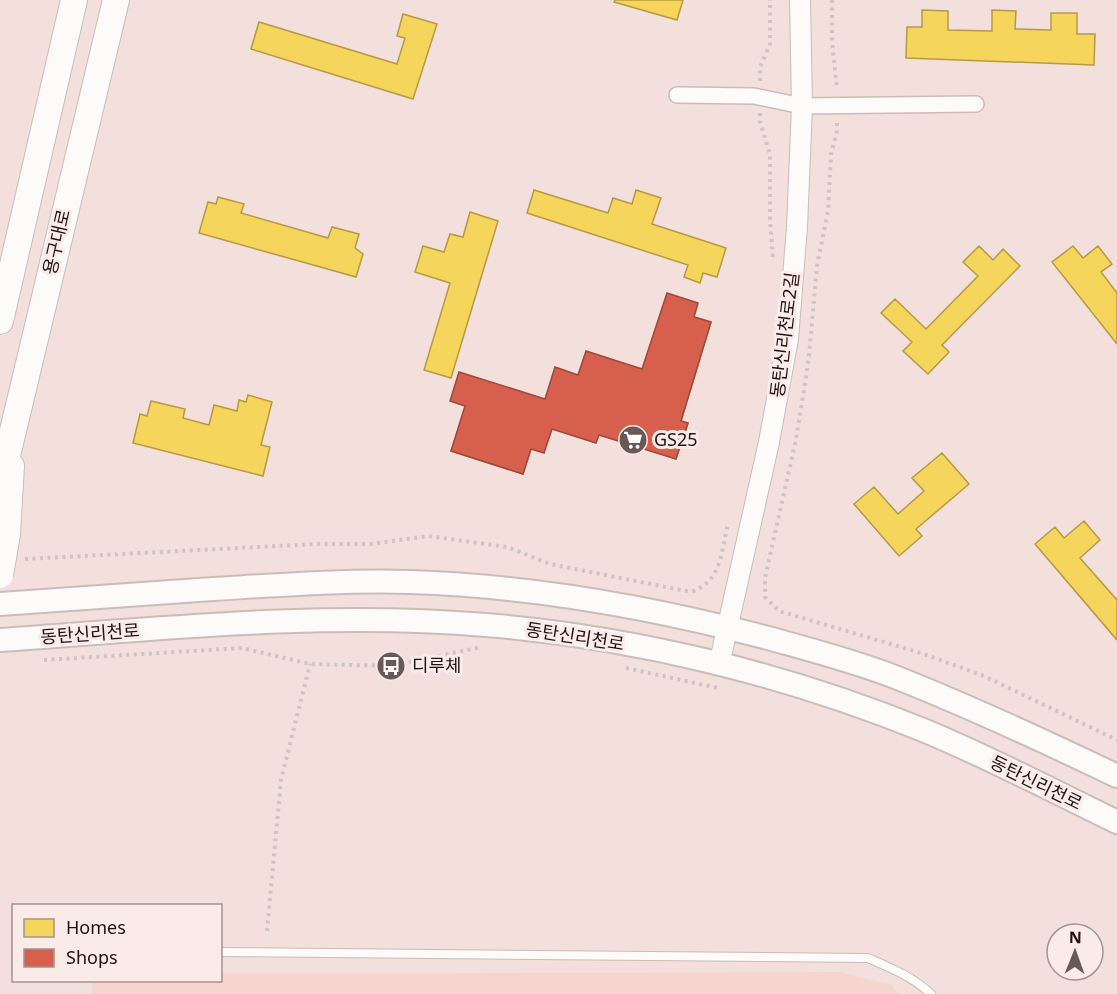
<svg xmlns="http://www.w3.org/2000/svg" width="1117" height="994" font-family="'Noto Sans','Noto Sans KR',sans-serif">
<style>
.built{fill:#f6d5ce}
.homes{fill:#f6d55c;stroke:#b59a45;stroke-width:1.5}
.shops{fill:#d6604d;stroke:#9f483a;stroke-width:1.5}
.lines{fill:none;stroke-linecap:round;stroke-linejoin:round}
.service-casing{stroke:#cbbcb9;stroke-width:10}
.minor-casing{stroke:#cbbcb9;stroke-width:18}
.tertiary-casing{stroke:#cbbcb9;stroke-width:22}
.secondary-casing{stroke:#cbbcb9;stroke-width:26}
.trunk-casing{stroke:#cbbcb9;stroke-width:28}
.path{stroke:#ccc5c4;stroke-width:4;stroke-dasharray:3 4.5;stroke-linecap:butt}
.service{stroke:#fdfafa;stroke-width:8}
.minor{stroke:#fdfafa;stroke-width:15}
.tertiary{stroke:#fdfafa;stroke-width:20}
.secondary{stroke:#fdfafa;stroke-width:22}
.trunk{stroke:#fdfafa;stroke-width:26}
.trunk-bridge-casing{stroke:#cbbcb9;stroke-width:28;stroke-linecap:butt}
.trunk-bridge{stroke:#fdfafa;stroke-width:26}
.labels{text-anchor:middle;stroke-width:6;stroke-linejoin:round;paint-order:stroke}
.street-label{font-size:18px;fill:#1e110f;stroke:#faebe8}
.poi-label{font-size:18px;fill:#1e110f;stroke:#faebe8;text-anchor:start}
</style>
<rect width="100%" height="100%" fill="#f3dfdb"/>
<!-- built -->
<path class="built" d="M 840,972 L 891,985 L 899,994 L 91,994 L 92,981 L 220,980 L 221,974 Z"/>
<!-- homes -->
<path class="homes" d="M 615,0 L 683,0 L 677,20 L 614,2 Z
M 922,10 L 948,11 L 948,30 L 992,31 L 992,10 L 1016,11 L 1015,29 L 1051,30 L 1051,13 L 1077,13 L 1077,34 L 1095,34 L 1094,65 L 906,58 L 907,27 L 922,27 Z
M 403,14 L 437,24 L 413,99 L 251,49 L 259,22 L 397,64 L 405,38 L 397,36 Z
M 534,190 L 608,213 L 613,198 L 632,204 L 636,190 L 661,198 L 652,224 L 726,248 L 717,277 L 703,273 L 700,283 L 684,277 L 688,265 L 527,213 Z
M 218,197 L 244,204 L 241,213 L 328,238 L 332,227 L 359,234 L 355,248 L 363,254 L 356,277 L 199,233 L 208,202 L 216,204 Z
M 470,212 L 498,221 L 451,378 L 424,370 L 450,283 L 415,272 L 423,246 L 444,252 L 450,234 L 463,237 Z
M 979,246 L 993,260 L 1003,249 L 1020,266 L 942,345 L 949,352 L 928,374 L 903,351 L 912,342 L 881,313 L 895,299 L 926,329 L 978,276 L 963,262 Z
M 1073,246 L 1083,258 L 1098,246 L 1112,264 L 1101,272 L 1117,293 L 1117,344 L 1052,262 Z
M 684,314 L 711,322 L 681,421 L 688,423 L 682,445 L 600,420 L 608,393 L 634,401 L 640,382 L 661,388 Z
M 248,395 L 272,402 L 261,445 L 270,447 L 263,476 L 133,443 L 140,414 L 147,416 L 151,401 L 185,409 L 183,418 L 209,425 L 214,405 L 237,411 L 239,400 L 246,402 Z
M 513,397 L 539,406 L 526,449 L 531,449 L 523,474 L 451,451 L 458,430 L 479,437 L 486,417 L 505,423 Z
M 942,453 L 969,484 L 916,529 L 922,536 L 899,556 L 854,504 L 874,487 L 898,514 L 924,491 L 912,478 Z
M 1084,521 L 1100,540 L 1080,558 L 1117,600 L 1117,640 L 1035,544 L 1055,527 L 1064,538 Z"/>
<!-- shops -->
<path class="shops" d="M 667,293 L 698,303 L 694,317 L 711,322 L 681,421 L 688,423 L 676,459 L 599,435 L 596,443 L 552,429 L 544,453 L 531,449 L 523,474 L 451,451 L 465,406 L 450,401 L 459,372 L 545,399 L 555,367 L 578,375 L 586,351 L 642,369 Z"/>
<g class="lines">
<!-- service casing -->
<g class="service-casing">
<path id="service" d="M 220,952 L 868,958 C 891,968 913,977 931,994"/>
</g>
<!-- minor casing -->
<g class="minor-casing">
<path id="minor" d="M 677,95 L 754,96 L 802,106 L 976,104"/>
</g>
<!-- tertiary casing -->
<g class="tertiary-casing">
<path id="tertiary" d="M 719,665 L 769,442 L 788,339 L 797,227 L 802,106 L 800,0"/>
</g>
<!-- secondary casing -->
<g class="secondary-casing">
<path id="secondary" d="M 0,604 C 71,599 142,594 213,589 C 279,585 344,580 410,582 C 531,586 651,607 768,638 C 811,650 854,661 895,677 C 971,707 1044,741 1117,776
M 0,640 C 161,629 324,611 486,625 C 634,637 785,674 923,730 C 989,757 1053,791 1117,822"/>
</g>
<!-- trunk casing -->
<g class="trunk-casing">
<path id="trunk" d="M 0,321 L 74,0
M 0,485 L 116,0
M 7,534 L 11,466"/>
</g>
<!-- path -->
<path class="path" d="M 832,0 L 832,42 L 837,88
M 760,81 L 760,67 L 770,44 L 770,0
M 760,113 L 760,121 L 770,155 L 770,218 L 773,260
M 837,123 L 837,131 L 831,154 L 828,211 L 817,266 L 809,356 L 802,403 L 795,444 L 765,578 L 765,597 L 779,611 L 921,653 L 984,676 L 1117,740
M 25,559 L 316,544 L 371,544 L 428,536 L 507,547 L 550,564 L 691,592 C 722,582 721,551 728,524
M 44,660 L 242,648 L 310,664 L 391,666 L 482,647
M 626,668 L 718,688
M 267,931 L 281,780 L 310,664"/>
<!-- service -->
<use href="#service" class="service"/>
<!-- minor -->
<use href="#minor" class="minor"/>
<!-- tertiary -->
<use href="#tertiary" class="tertiary"/>
<!-- secondary -->
<use href="#secondary" class="secondary"/>
<!-- trunk -->
<use href="#trunk" class="trunk"/>
<!-- trunk-bridge casing -->
<g class="trunk-bridge-casing">
<path id="trunk-bridge" d="M 0,575 L 7,534"/>
</g>
<!-- trunk-bridge -->
<use href="#trunk-bridge" class="trunk-bridge"/>
</g>
<!-- icons -->
<defs>
<g id="supermarket-disc" transform="scale(1.5)"><circle r="9.5" fill="#695956" stroke="#faebe8"/><path d="M-6-5.5h2.5l.6 2H6L4.5 2H-2.5L-4.4-4H-6ZM-1.5 3.2a1.3 1.3 0 1 0 .1 0ZM3 3.2a1.3 1.3 0 1 0 .1 0Z" fill="#fff"/></g>
<g id="bus-disc" transform="scale(1.5)"><circle r="9.5" fill="#695956" stroke="#faebe8"/><path d="M-5-6H5V4H4V6H2V4H-2V6H-4V4H-5ZM-3.5-4V0h7V-4ZM-3.5 1.2v1.5H-2V1.2ZM2 1.2v1.5H3.5V1.2Z" fill="#fff"/></g>
</defs>
<g fill-rule="evenodd">
<use href="#supermarket-disc" x="633" y="440"/>
<use href="#bus-disc" x="391" y="666"/>
</g>
<g class="labels">
<!-- street labels -->
<g class="street-label">
<text transform="translate(57 242) rotate(-77)" y="6">용구대로</text>
<text transform="translate(785 335) rotate(-83)" y="6">동탄신리천로2길</text>
<text transform="translate(90 634) rotate(-4)" y="6">동탄신리천로</text>
<text transform="translate(575 637) rotate(9)" y="6">동탄신리천로</text>
<text transform="translate(1036 783) rotate(26)" y="6">동탄신리천로</text>
</g>
<!-- poi labels -->
<g class="poi-label">
<text x="654" y="446">GS25</text>
<text x="412" y="672">디루체</text>
</g>
</g>
<!-- legend -->
<rect x="12" y="904" width="210" height="78" fill="#faebe8" stroke="#a29491" stroke-width="1.5"/>
<rect x="24" y="919" width="30" height="18" fill="#f6d55c" stroke="#a29491" stroke-width="1.5"/>
<text x="66" y="934" font-size="18" fill="#1e110f">Homes</text>
<rect x="24" y="949" width="30" height="18" fill="#d6604d" stroke="#a29491" stroke-width="1.5"/>
<text x="66" y="964" font-size="18" fill="#1e110f">Shops</text>
<!-- north arrow -->
<g transform="translate(1075 952) rotate(1)"><circle r="28" fill="#faebe8" stroke="#a29491" stroke-width="1.5"/>
<path d="M0-4.5L10 22L0 15L-10 22Z" fill="#695956"/>
<text y="-9" font-size="16" font-weight="bold" text-anchor="middle" fill="#1e110f">N</text>
</g>
</svg>
